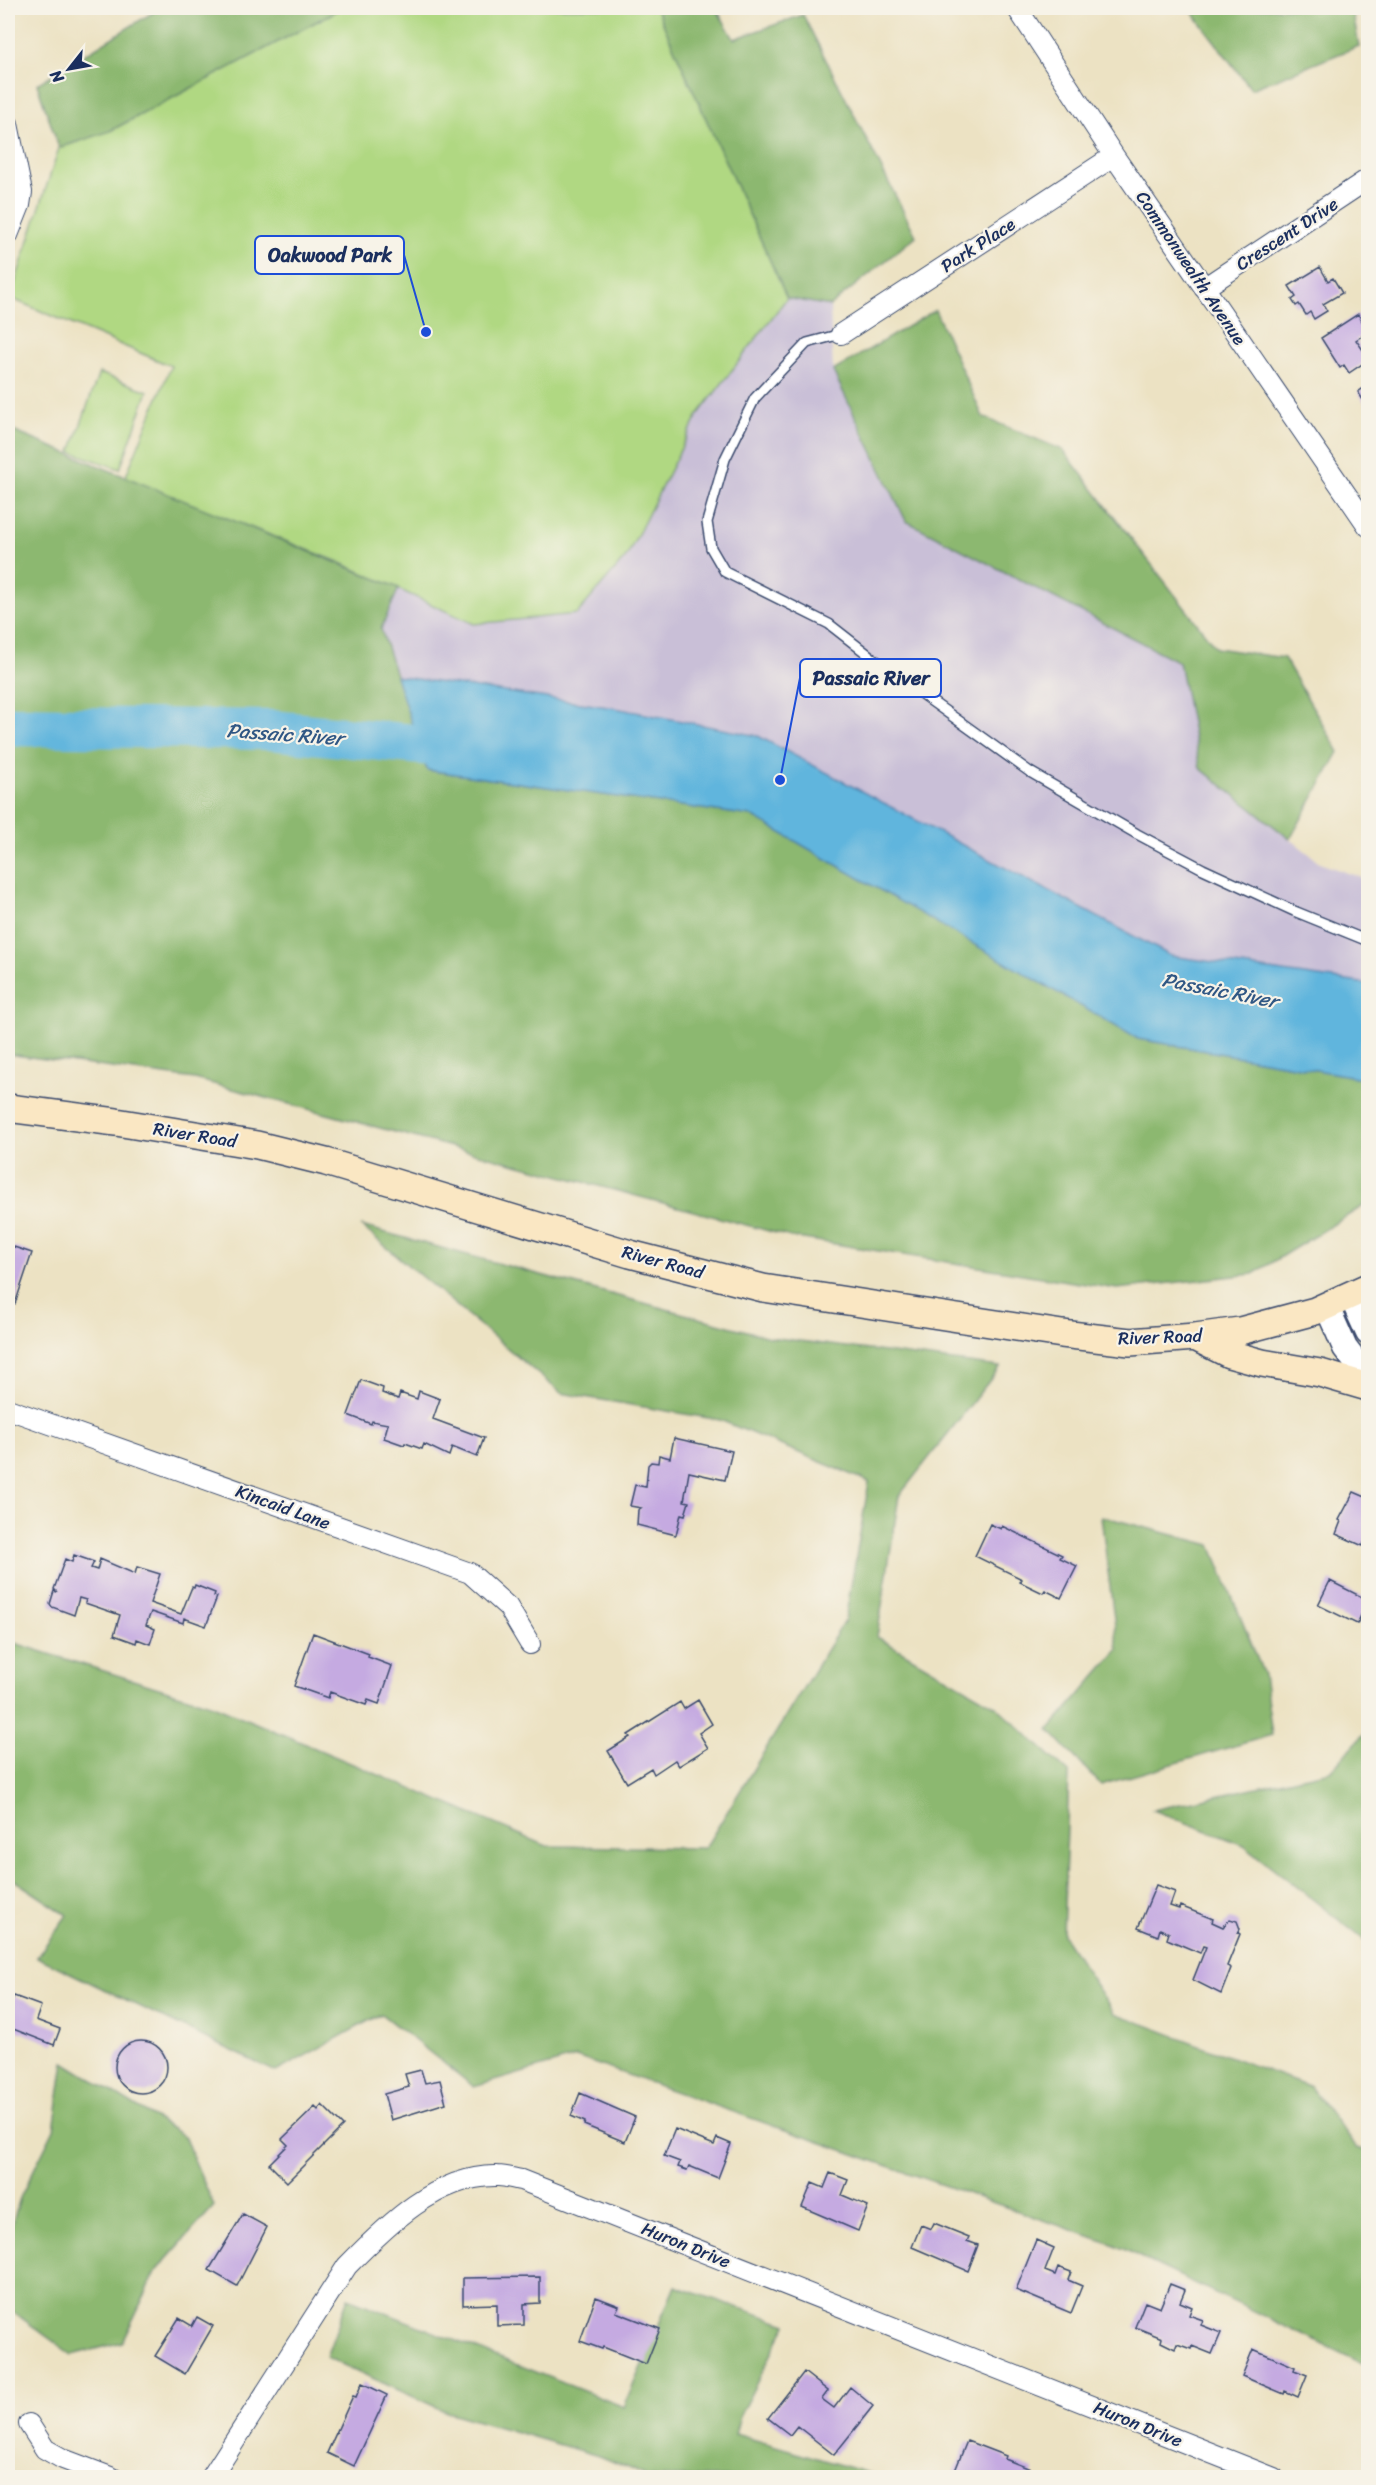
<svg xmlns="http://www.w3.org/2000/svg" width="1376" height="2485" font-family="Sriracha,sans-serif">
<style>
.industrial{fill:#c9bfd7}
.green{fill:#b0d882;stroke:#668470;stroke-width:1.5}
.forest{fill:#8cb870;stroke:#547467;stroke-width:1.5}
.water{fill:#61b5dd;stroke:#3e729e;stroke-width:1.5}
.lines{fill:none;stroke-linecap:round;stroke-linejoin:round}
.river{stroke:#61b5dd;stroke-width:40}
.building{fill:#c5aae1}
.service-casing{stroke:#3a4a6d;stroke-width:12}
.minor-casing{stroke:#3a4a6d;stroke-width:22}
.tertiary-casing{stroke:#3a4a6d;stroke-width:27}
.secondary-casing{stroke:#3a4a6d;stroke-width:30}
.service{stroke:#fff;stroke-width:9}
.minor{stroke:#fff;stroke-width:20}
.tertiary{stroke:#fff;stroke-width:24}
.secondary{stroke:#fae7c3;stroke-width:27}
.labels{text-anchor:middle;stroke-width:4.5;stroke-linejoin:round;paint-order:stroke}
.street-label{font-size:18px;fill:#1b2f5e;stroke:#f7f3e8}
.water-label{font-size:20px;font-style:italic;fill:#305784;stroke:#f7f3e8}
.leader{fill:none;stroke:#1d4ed8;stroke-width:2}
.callout-dot{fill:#1d4ed8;stroke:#f7f3e8;stroke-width:2}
.callout{fill:#f7f3e8;stroke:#1d4ed8;stroke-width:2}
.callout-label{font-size:20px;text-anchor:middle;font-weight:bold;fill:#1b2f5e}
</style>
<rect width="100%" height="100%" fill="#f7f3e8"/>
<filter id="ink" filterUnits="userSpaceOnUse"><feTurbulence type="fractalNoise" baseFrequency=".0167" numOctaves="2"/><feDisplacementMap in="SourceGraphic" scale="12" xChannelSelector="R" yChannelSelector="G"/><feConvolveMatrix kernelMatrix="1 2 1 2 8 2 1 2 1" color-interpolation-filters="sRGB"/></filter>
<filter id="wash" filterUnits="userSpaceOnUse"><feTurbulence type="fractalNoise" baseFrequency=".008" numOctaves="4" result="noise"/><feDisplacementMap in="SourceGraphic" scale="24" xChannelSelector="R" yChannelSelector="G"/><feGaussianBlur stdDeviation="1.35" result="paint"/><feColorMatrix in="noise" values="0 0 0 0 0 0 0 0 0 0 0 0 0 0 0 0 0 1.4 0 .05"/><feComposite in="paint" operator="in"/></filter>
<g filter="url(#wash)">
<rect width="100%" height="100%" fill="#ece2c3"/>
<!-- industrial -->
<path class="industrial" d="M 787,298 L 830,306 L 833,371 L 906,521 L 1179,662 L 1200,768 L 1322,864 L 1368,880 L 1368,984 L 1171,956 L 758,736 L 615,708 L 396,676 L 381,629 L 399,588 L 474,624 L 627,556 L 698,415 Z"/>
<!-- green -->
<path class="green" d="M 342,8 L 656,8 L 787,298 L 698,415 L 627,556 L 577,614 L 474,624 L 339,562 L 125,478 L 171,366 L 10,298 L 59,148 L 110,131 Z
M 99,373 L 148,391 L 120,469 L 71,452 Z"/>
<!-- forest -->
<path class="forest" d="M 160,8 L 342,8 L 110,131 L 59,148 L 37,84 Z
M 656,8 L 716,8 L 734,39 L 803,15 L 916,236 L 830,306 L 787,298 Z
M 1189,8 L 1352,8 L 1359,46 L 1251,89 Z
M 935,310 L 983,417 L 1063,450 L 1216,648 L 1284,658 L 1339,752 L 1290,839 L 1200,768 L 1179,662 L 906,521 L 833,371 Z
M 8,429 L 399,588 L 381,629 L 427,770 L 752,816 L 1138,1039 L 1368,1079 L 1368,1203 L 1253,1274 L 1117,1289 L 791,1237 L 195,1079 L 8,1054 Z
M 361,1226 L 769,1337 L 1000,1367 L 899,1496 L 877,1637 L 996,1706 L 1069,1773 L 1063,1935 L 1114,2013 L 1311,2087 L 1357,2148 L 1368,2151 L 1368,2366 L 1115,2245 L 576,2057 L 474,2087 L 381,2014 L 276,2072 L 37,1957 L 67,1915 L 8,1876 L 8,1641 L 213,1705 L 547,1846 L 705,1848 L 845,1620 L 869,1482 L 720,1420 L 561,1393 Z
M 1101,1516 L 1211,1545 L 1264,1675 L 1272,1735 L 1101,1785 L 1049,1730 L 1118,1650 Z
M 1368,1730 L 1368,1943 L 1244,1845 L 1153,1810 L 1330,1771 Z
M 64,2062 L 184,2136 L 214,2206 L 157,2270 L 122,2342 L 72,2355 L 8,2308 L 8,2237 L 20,2198 L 54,2129 Z
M 675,2286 L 787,2324 L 740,2415 L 735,2434 L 882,2477 L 649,2477 L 602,2457 L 447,2412 L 326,2357 L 348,2298 L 624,2407 Z"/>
<!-- water -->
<path class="water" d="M 396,676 L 615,708 L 758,736 L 1171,956 L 1368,984 L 1368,1079 L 1138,1039 L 752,816 L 427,770 Z"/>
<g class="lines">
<!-- river -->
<path class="river" d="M 8,726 L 271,730 L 474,750"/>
</g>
<g id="blocks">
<!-- building -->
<path class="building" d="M 1320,267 L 1328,281 L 1333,278 L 1342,293 L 1323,304 L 1327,311 L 1314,319 L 1310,312 L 1306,315 L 1299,304 L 1296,306 L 1292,300 L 1296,297 L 1289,286 Z
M 1358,314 L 1368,332 L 1356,340 L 1363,350 L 1367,347 L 1368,349 L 1368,360 L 1349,373 L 1344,365 L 1340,368 L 1321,338 Z
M 1368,385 L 1368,408 L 1358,392 Z
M 8,1245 L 32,1253 L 15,1304 L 8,1301 Z
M 361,1380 L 383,1388 L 382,1393 L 398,1399 L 400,1393 L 417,1399 L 419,1391 L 440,1399 L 433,1419 L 484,1438 L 477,1457 L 452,1447 L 449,1456 L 424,1444 L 422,1449 L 405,1443 L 404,1445 L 384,1438 L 388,1424 L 372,1421 L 371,1424 L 348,1415 Z
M 674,1438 L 732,1451 L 725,1480 L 689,1472 L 684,1501 L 689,1502 L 685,1515 L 681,1514 L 676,1535 L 637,1525 L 638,1510 L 641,1508 L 630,1506 L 635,1485 L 646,1487 L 648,1465 L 651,1462 L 658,1463 L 659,1455 L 670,1458 Z
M 1354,1492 L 1368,1498 L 1368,1545 L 1364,1543 L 1363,1546 L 1336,1534 L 1341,1521 L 1339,1520 Z
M 990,1524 L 1001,1529 L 1002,1526 L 1062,1555 L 1060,1558 L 1077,1566 L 1061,1598 L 1045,1590 L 1043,1593 L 1020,1582 L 1022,1579 L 975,1556 Z
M 74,1555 L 94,1562 L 91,1568 L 97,1570 L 100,1559 L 135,1574 L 137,1567 L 160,1574 L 150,1603 L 181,1614 L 192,1587 L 194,1588 L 195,1585 L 215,1593 L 214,1596 L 217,1597 L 206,1626 L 184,1618 L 183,1623 L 151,1612 L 146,1625 L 155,1629 L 150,1644 L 137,1639 L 136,1643 L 114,1635 L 120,1615 L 85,1603 L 86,1600 L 79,1598 L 74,1615 L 52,1607 L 50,1604 L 54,1591 L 57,1592 L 54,1589 L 65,1559 L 72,1562 Z
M 1330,1581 L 1368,1600 L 1357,1624 L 1318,1605 Z
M 313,1633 L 369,1654 L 368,1657 L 392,1666 L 379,1704 L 368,1700 L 366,1705 L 330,1692 L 328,1698 L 294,1686 Z
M 698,1700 L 712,1724 L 699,1733 L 708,1748 L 679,1766 L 675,1760 L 654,1774 L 651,1768 L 627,1783 L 608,1751 L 630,1737 L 628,1735 L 680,1702 L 684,1709 Z
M 1156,1885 L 1175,1892 L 1170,1906 L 1179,1909 L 1180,1906 L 1213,1919 L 1212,1922 L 1223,1927 L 1230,1919 L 1237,1921 L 1240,1929 L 1238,1933 L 1240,1934 L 1227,1966 L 1231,1968 L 1221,1994 L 1193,1980 L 1206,1947 L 1203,1946 L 1200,1953 L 1167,1939 L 1169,1933 L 1160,1929 L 1158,1936 L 1138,1928 Z
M 14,1996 L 41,2006 L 36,2020 L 60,2029 L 54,2045 L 8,2027 L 8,2009 Z
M115 2067a26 26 0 1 1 52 0a26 26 0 1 1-52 0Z
M 421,2070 L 425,2083 L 440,2080 L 446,2103 L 391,2120 L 384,2094 L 409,2087 L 405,2074 Z
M 580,2093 L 635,2117 L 625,2142 L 584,2125 L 585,2122 L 571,2116 Z
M 322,2105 L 343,2126 L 287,2182 L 269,2164 L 288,2145 L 282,2139 L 315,2107 L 318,2110 Z
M 675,2129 L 714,2145 L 717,2138 L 731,2144 L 718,2178 L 689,2166 L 687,2170 L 678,2167 L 680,2162 L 664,2156 Z
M 830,2173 L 848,2180 L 842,2195 L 868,2206 L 858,2231 L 802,2207 L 812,2183 L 824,2188 Z
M 243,2214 L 267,2227 L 237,2286 L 209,2270 Z
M 934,2223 L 969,2237 L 967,2241 L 978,2245 L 968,2271 L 912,2247 L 921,2225 L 931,2229 Z
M 1036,2240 L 1054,2248 L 1045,2271 L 1055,2275 L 1058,2267 L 1071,2272 L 1068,2280 L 1082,2286 L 1071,2313 L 1016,2290 Z
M 540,2277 L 540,2303 L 524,2304 L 524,2325 L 497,2326 L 497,2304 L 463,2305 L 463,2278 Z
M 1170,2284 L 1185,2290 L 1180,2302 L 1192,2307 L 1189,2315 L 1203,2320 L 1201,2325 L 1221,2333 L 1212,2354 L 1192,2346 L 1191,2349 L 1177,2344 L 1175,2349 L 1161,2342 L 1162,2338 L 1135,2327 L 1145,2302 L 1160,2308 Z
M 596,2297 L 619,2306 L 616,2312 L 660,2329 L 646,2364 L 603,2347 L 602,2349 L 580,2341 Z
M 197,2317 L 213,2326 L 185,2374 L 155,2356 L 179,2318 L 192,2326 Z
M 1253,2349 L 1295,2367 L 1294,2370 L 1307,2375 L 1298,2397 L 1285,2391 L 1284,2394 L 1242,2376 Z
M 804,2372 L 828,2391 L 822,2399 L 834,2408 L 850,2387 L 873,2406 L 834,2455 L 797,2426 L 790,2435 L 768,2418 Z
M 362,2383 L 387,2395 L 354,2466 L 327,2453 L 353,2396 L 356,2397 Z
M 967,2441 L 1006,2456 L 1005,2459 L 1033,2470 L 1031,2478 L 952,2478 Z"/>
</g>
</g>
<g filter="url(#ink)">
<use href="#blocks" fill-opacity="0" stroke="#3a4a6d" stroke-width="1.5"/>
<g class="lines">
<!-- service casing -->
<g class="service-casing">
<path id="service" d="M 841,334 L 807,343 L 755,398 L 725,459 L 707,522 L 711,548 L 725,572 L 829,624 L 888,670 L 1030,772 L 1137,834 L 1203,869 L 1294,911 L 1368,941"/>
</g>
<!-- minor casing -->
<g class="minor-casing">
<path id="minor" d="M 1017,8 L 1114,156 L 1368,526
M 8,124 L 22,192 L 20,205 L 8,235
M 1204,288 L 1368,179
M 841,334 L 1114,156
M 8,1409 L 470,1573 L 508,1607 L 530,1644
M 29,2424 L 45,2449 L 63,2459 L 113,2478
M 211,2478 L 347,2266 C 386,2226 438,2174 498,2176 C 506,2176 514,2179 521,2180 L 1274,2478"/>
</g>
<!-- tertiary casing -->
<g class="tertiary-casing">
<path id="tertiary" d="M 1351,1296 L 1368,1333
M 1327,1307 L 1345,1348 L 1368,1378"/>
</g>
<!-- secondary casing -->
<g class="secondary-casing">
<path id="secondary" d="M 8,1108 L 116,1122 L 257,1145 L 326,1162 L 630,1254 L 763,1288 L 1062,1334 L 1130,1342 L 1195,1337 L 1240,1331 L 1315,1311 L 1368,1287
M 1195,1337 L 1229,1354 L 1262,1363 L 1320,1373 L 1368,1387"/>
</g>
<!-- service -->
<use href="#service" class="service"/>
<!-- minor -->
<use href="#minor" class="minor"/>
<!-- tertiary -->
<use href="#tertiary" class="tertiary"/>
<!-- secondary -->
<use href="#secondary" class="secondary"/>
</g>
</g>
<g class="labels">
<!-- street labels -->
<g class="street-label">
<text transform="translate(1287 234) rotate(-33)" y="6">Crescent Drive</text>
<text transform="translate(978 245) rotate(-33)" y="6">Park Place</text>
<text transform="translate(1191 268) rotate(56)" y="6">Commonwealth Avenue</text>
<text transform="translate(195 1135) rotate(9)" y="6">River Road</text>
<text transform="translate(663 1262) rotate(15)" y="6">River Road</text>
<text transform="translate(1160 1337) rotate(-2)" y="6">River Road</text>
<text transform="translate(283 1507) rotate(20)" y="6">Kincaid Lane</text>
<text transform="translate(686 2245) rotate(22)" y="6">Huron Drive</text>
<text transform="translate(1138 2424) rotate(22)" y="6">Huron Drive</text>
</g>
<!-- water labels -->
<g class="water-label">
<text transform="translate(285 734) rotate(4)" y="7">Passaic River</text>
<text transform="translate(1220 990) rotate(11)" y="7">Passaic River</text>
</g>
</g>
<!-- callouts -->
<path class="leader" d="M426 332L404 255M780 780L800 678"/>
<g class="callout-dot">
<circle cx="426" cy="332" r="6"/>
<circle cx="780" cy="780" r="6"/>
</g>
<g class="callout">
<rect x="255" y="236" width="149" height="38" rx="6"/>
<rect x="800" y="659" width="141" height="38" rx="6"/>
</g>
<g class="callout-label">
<text x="330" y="262">Oakwood Park</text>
<text x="871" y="685">Passaic River</text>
</g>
<!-- margin -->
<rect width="1376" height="2485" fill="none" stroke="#f7f3e8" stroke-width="30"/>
<!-- north arrow -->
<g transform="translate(69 69) rotate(239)" stroke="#f7f3e8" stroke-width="4.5" paint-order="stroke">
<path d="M0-4.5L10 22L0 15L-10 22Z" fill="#1b2f5e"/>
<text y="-9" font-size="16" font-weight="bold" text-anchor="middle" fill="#1b2f5e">N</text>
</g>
</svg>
